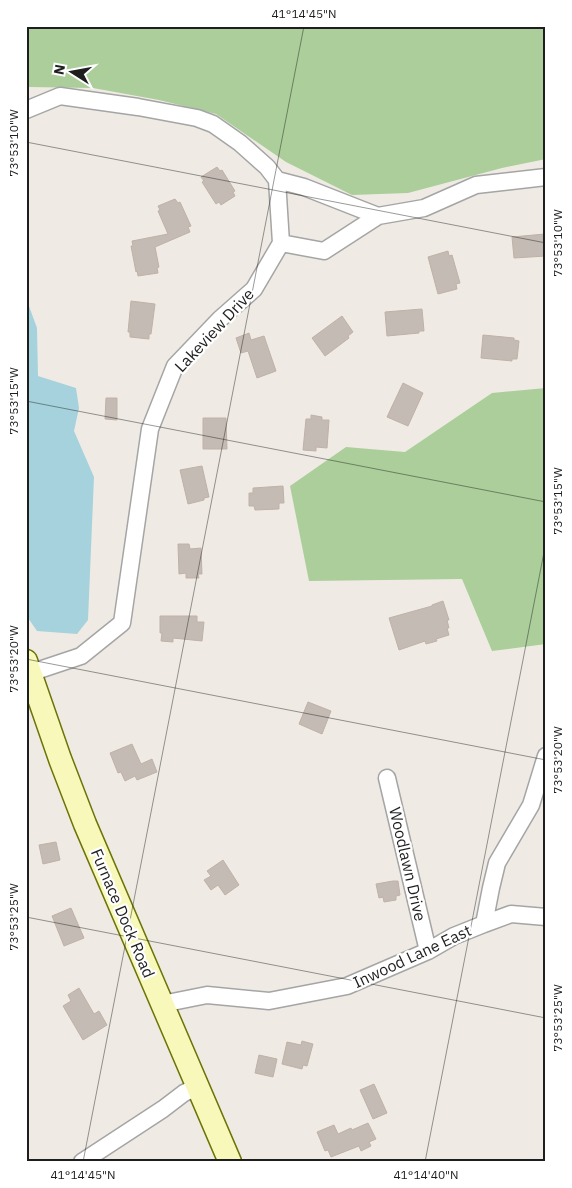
<svg xmlns="http://www.w3.org/2000/svg" width="572" height="1188" font-family="'IBM Plex Sans',sans-serif">
<style>
.forest{fill:#abce9a}
.water{fill:#a5d2dc}
.building{fill:#c4bbb4;stroke:#c0b1a7}
.lines{fill:none;stroke-linecap:round;stroke-linejoin:round}
.street-casing{stroke:#a5a5a5;stroke-width:19}
.secondary-casing{stroke:#6c7406;stroke-width:25}
.street{stroke:#fff;stroke-width:16}
.secondary{stroke:#f7f8b9;stroke-width:22}
.ticks{fill:none;stroke:#1e1e1e;stroke-width:1;stroke-opacity:0.45}
.labels{text-anchor:middle;stroke-width:4.5;stroke-linejoin:round;paint-order:stroke}
.street-label{font-size:16px;fill:#1e1e1e;stroke:#fff}
.neatline{fill:none;stroke:#1e1e1e;stroke-width:2}
.ticks-label{font-size:12px;text-anchor:middle;fill:#1e1e1e}
</style>
<rect width="100%" height="100%" fill="#efebe4"/>
<!-- forest -->
<path class="forest" d="M 26,26 L 546,26 L 546,159 L 502,168 L 408,193 L 352,195 L 286,162 L 216,114 L 159,100 L 93,88 L 28,87 L 26,79 Z
M 546,388 L 546,644 L 492,651 L 462,579 L 309,581 L 290,486 L 346,447 L 405,452 L 492,393 Z"/>
<!-- water -->
<path class="water" d="M 26,298 L 37,328 L 38,376 L 76,388 L 79,408 L 74,431 L 94,477 L 88,620 L 77,634 L 37,631 L 26,615 Z"/>
<!-- building -->
<path class="building" d="M 217,167 L 220,171 L 222,170 L 235,191 L 233,192 L 235,196 L 221,205 L 219,202 L 216,204 L 202,182 L 204,181 L 201,177 Z
M 175,199 L 178,203 L 180,202 L 191,226 L 188,227 L 190,232 L 155,247 L 159,267 L 157,268 L 158,273 L 138,276 L 137,271 L 136,272 L 131,246 L 133,246 L 132,241 L 168,234 L 158,211 L 160,210 L 158,206 Z
M 545,234 L 546,256 L 514,258 L 512,237 Z
M 448,251 L 449,256 L 452,255 L 460,283 L 456,284 L 457,289 L 438,294 L 428,257 Z
M 131,301 L 155,304 L 151,334 L 149,334 L 149,339 L 130,337 L 130,332 L 128,332 Z
M 422,309 L 424,331 L 419,331 L 419,333 L 387,336 L 385,312 Z
M 342,316 L 353,332 L 348,336 L 349,338 L 325,356 L 312,338 Z
M 249,333 L 251,340 L 264,336 L 276,371 L 257,378 L 248,351 L 241,353 L 236,338 Z
M 483,335 L 514,338 L 514,340 L 519,341 L 517,359 L 512,359 L 512,361 L 481,358 Z
M 403,383 L 423,393 L 408,426 L 387,417 Z
M 106,398 L 117,398 L 117,420 L 105,419 Z
M 311,415 L 322,417 L 322,420 L 329,420 L 327,448 L 316,447 L 316,451 L 303,450 L 306,419 L 311,419 Z
M 203,418 L 226,418 L 227,449 L 203,449 Z
M 202,466 L 209,497 L 204,498 L 204,500 L 188,504 L 180,470 Z
M 283,486 L 284,503 L 279,503 L 279,509 L 255,510 L 254,506 L 249,506 L 249,493 L 253,493 L 253,488 Z
M 178,544 L 189,544 L 190,549 L 201,548 L 202,574 L 198,574 L 199,578 L 186,578 L 186,573 L 179,574 Z
M 443,601 L 449,620 L 447,620 L 449,628 L 447,628 L 449,635 L 436,639 L 437,641 L 426,644 L 425,641 L 399,650 L 389,618 L 432,606 L 432,605 Z
M 160,616 L 197,616 L 197,622 L 204,622 L 202,641 L 173,638 L 173,642 L 161,641 L 162,633 L 160,633 Z
M 308,702 L 331,711 L 322,734 L 299,724 Z
M 132,744 L 141,764 L 152,759 L 157,772 L 137,780 L 135,776 L 125,781 L 121,772 L 118,773 L 110,753 Z
M 56,842 L 60,860 L 43,864 L 39,845 Z
M 223,860 L 239,885 L 225,895 L 218,885 L 211,890 L 204,880 L 211,876 L 207,871 Z
M 393,881 L 398,881 L 400,895 L 396,896 L 396,900 L 384,902 L 383,897 L 379,898 L 376,884 Z
M 71,908 L 84,938 L 64,946 L 52,916 Z
M 79,988 L 94,1014 L 99,1011 L 107,1025 L 83,1040 L 63,1006 L 71,1001 L 68,995 Z
M 302,1041 L 313,1044 L 307,1066 L 303,1065 L 302,1069 L 282,1064 L 287,1042 L 301,1045 Z
M 259,1055 L 277,1059 L 273,1077 L 255,1073 Z
M 374,1084 L 387,1113 L 373,1119 L 360,1090 Z
M 368,1123 L 376,1139 L 369,1142 L 371,1146 L 361,1151 L 359,1146 L 331,1157 L 328,1150 L 325,1151 L 317,1132 L 334,1125 L 338,1134 L 351,1128 L 352,1130 Z"/>
<g class="lines">
<!-- street casing -->
<g class="street-casing">
<path id="street" d="M 26,110 L 60,96 L 138,107 L 197,118 L 213,124 L 240,143 L 267,167 L 277,180 L 304,187 L 378,216
M 277,180 L 281,243
M 30,673 L 81,656 L 122,623 L 150,429 L 175,366 L 220,319 L 254,289 L 281,243 L 324,251 L 378,216 L 424,208 L 476,185 L 546,177
M 387,778 L 428,951
M 484,924 L 511,914 L 546,917
M 162,1004 L 207,995 L 269,1001 L 347,986 L 428,951 L 454,936 L 484,924 L 491,888 L 497,863 L 531,805 L 546,756
M 82,1162 L 163,1109 L 184,1093 L 197,1087"/>
</g>
<!-- secondary casing -->
<g class="secondary-casing">
<path id="secondary" d="M 26,661 L 60,759 L 85,824 L 230,1162"/>
</g>
<!-- street -->
<use href="#street" class="street"/>
<!-- secondary -->
<use href="#secondary" class="secondary"/>
</g>
<!-- ticks -->
<path class="ticks" d="M 26,142 L 546,243M 26,401 L 546,502M 26,659 L 546,760M 26,917 L 546,1018M 83,1162 L 304,26M 425,1162 L 546,542"/>
<g class="labels">
<!-- street labels -->
<g class="street-label">
<text transform="translate(214 330) rotate(-47)" y="6">Lakeview Drive</text>
<text transform="translate(408 864) rotate(77)" y="6">Woodlawn Drive</text>
<text transform="translate(123 913) rotate(67)" y="6">Furnace Dock Road</text>
<text transform="translate(412 956) rotate(-25)" y="6">Inwood Lane East</text>
</g>
</g>
<!-- border -->
<rect width="572" height="1188" fill="none" stroke="#ffffff" stroke-width="55"/>
<!-- north arrow -->
<g transform="translate(72 72) rotate(281)" stroke="#ffffff" stroke-width="4" paint-order="stroke">
<path d="M0-4L9 19L0 12L-9 19Z" fill="#1e1e1e"/>
<text y="-8" font-size="14" font-weight="bold" text-anchor="middle" fill="#1e1e1e">N</text>
</g>
<rect x="28" y="28" width="516" height="1132" class="neatline"/>
<g class="ticks-label">
<text x="304" y="18">41°14'45"N</text>
<text transform="translate(14 143) rotate(-90)" y="4">73°53'10"W</text>
<text transform="translate(558 243) rotate(-90)" y="4">73°53'10"W</text>
<text transform="translate(14 401) rotate(-90)" y="4">73°53'15"W</text>
<text transform="translate(558 501) rotate(-90)" y="4">73°53'15"W</text>
<text transform="translate(14 659) rotate(-90)" y="4">73°53'20"W</text>
<text transform="translate(558 760) rotate(-90)" y="4">73°53'20"W</text>
<text transform="translate(14 917) rotate(-90)" y="4">73°53'25"W</text>
<text transform="translate(558 1018) rotate(-90)" y="4">73°53'25"W</text>
<text x="83" y="1179">41°14'45"N</text>
<text x="426" y="1179">41°14'40"N</text>
</g>
</svg>
